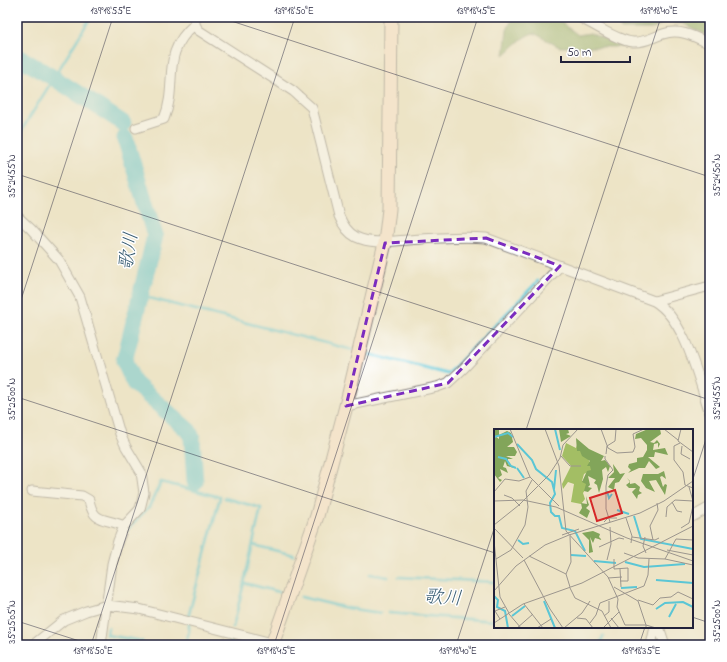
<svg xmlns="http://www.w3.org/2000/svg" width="727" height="662" font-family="'Indie Flower','Klee One',sans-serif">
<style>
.forest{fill:#82a55a;stroke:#52644a}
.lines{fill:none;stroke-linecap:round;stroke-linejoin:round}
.stream{stroke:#5bc6d5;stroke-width:3}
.river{stroke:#5bc6d5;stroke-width:17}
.street-casing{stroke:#888380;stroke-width:11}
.secondary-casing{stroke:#888380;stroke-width:15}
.street{stroke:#fff;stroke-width:9}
.secondary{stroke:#fde5d0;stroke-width:13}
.marked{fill:none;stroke:#7b2cbf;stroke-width:3;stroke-dasharray:8 5;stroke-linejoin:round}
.ticks{fill:none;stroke:#22223b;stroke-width:1;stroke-opacity:0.45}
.labels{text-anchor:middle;stroke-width:3;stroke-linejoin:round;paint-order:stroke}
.water-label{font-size:19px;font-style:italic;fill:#365b71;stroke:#fff}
.inset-river{fill:none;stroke:#5bc6d5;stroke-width:2}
.inset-road{fill:none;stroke:#9c968e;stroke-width:1}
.view{fill:#d62828;fill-opacity:0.15;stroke:#d62828;stroke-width:2}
.inset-edge{fill:none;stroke:#22223b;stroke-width:2}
.neatline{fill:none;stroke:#22223b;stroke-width:1.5}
.ticks-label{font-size:10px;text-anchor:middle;fill:#22223b}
</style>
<rect width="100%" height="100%" fill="#fff"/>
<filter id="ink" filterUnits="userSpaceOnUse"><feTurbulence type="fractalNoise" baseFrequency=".025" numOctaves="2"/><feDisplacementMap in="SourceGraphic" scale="8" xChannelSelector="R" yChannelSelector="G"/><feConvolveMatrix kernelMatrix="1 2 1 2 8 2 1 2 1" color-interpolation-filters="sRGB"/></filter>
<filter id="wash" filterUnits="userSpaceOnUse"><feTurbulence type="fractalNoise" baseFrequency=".012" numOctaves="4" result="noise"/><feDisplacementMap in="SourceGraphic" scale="16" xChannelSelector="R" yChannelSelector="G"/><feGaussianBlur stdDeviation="0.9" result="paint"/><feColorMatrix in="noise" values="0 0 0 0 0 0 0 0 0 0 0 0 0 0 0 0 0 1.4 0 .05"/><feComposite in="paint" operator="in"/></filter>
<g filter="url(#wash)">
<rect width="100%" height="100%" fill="#ede4c6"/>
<!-- forest -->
<path class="forest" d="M 513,17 L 555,17 L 578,35 L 590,33 L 622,47 L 559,47 L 534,33 C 522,36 514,47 504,55 L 507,30 Z
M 612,17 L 710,17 L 710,37 L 684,24 L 668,22 L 651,29 L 622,29 L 611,22 Z"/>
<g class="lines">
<!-- stream -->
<path class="stream" d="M 17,138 L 91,17
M 141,296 L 353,350
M 368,354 L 448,374 L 538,281
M 225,498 L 261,508 L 244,583 L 283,593
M 126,531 L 149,507 L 161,482 L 220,497 L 189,614 L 189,631 L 185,645
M 253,545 L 294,555
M 370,574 L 388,577
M 399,577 L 495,582
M 301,597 L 347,608 L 380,613
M 388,613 L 495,621
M 233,627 L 244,583
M 587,627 L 605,628 L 605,627
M 108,628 L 107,635 L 142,641 L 141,645
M 230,640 L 232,645
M 600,645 L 603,636"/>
<!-- river -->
<path class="river" d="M 17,56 L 57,80 L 123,123
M 125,138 L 155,236 L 127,350
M 126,354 L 124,361 L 134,383 L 189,431 L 192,438 L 195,482"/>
</g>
</g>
<g filter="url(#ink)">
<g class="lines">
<!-- street casing -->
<g class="street-casing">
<path id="street" d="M 195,17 L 195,24 L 198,30 L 293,91 L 312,108 L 339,216 C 342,223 348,233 356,237 C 373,245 391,241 408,240 C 434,238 461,236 486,238 L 654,301 C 686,320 698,379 710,413
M 579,17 C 593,24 618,41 633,42 C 644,43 653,37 663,34 C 680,28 695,37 710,44
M 136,128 L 164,119 C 179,82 159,55 195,24
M 17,216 L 31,229 L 59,260 L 80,297 L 120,434 L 126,447 L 141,472 L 144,493 L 140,509 L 124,526 L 118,541 L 112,564 L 101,645
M 654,301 L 710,286
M 346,406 L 437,387 L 448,383 L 464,368 L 560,266
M 32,491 L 82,496 L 89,500 C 94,525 105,517 124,526
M 692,517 L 710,507
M 659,627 L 665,645
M 33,645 L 64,620 L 86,611 L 107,605 L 139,609 L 272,643
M 651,645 L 655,627"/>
</g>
<!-- secondary casing -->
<g class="secondary-casing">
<path id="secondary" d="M 272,645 L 317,516 L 346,406 L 385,243 L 389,209 L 391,17"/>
</g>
<!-- street -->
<use href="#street" class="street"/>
<!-- secondary -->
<use href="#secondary" class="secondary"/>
</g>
</g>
<!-- marked area -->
<path d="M0 0H727V662H0ZM 486,238 L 560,266 L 448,383 L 346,406 L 385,243 Z" fill="#ede4c6" fill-opacity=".55" fill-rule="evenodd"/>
<path class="marked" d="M 486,238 L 560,266 L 448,383 L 346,406 L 385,243 Z"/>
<!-- ticks -->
<path class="ticks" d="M 219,17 L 710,177M 17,174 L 710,400M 17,312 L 113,17M 17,397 L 495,553M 526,430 L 661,17M 692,482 L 710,427M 692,617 L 710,623M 17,621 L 92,645M 91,645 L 295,17M 274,645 L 478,17M 456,645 L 495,526M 639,645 L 645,627"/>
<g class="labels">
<!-- water labels -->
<g class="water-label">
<text transform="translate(127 251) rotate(-81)" y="7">歌川</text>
<text transform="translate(443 596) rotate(4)" y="7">歌川</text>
</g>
</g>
<!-- overview -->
<g transform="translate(494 429)">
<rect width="199" height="199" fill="#ede4c6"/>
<path d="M 84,13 L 100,40 L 90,45 L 88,52 L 92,52 L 93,58 L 89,64 L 91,70 L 87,75 L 77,73 L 80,55 L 74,53 L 69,60 L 68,55 L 77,37 L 68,27 L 72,14 L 82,19 Z" fill="#a3be64"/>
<path d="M 65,0 L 74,0 L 75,4 L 72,5 L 77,7 L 67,13 ZM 154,0 L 166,0 L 167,5 L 156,13 L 160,14 L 163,11 L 166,15 L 164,19 L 164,14 L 160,15 L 159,21 L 171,19 L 174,26 L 161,23 L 160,28 L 154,28 L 166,38 L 162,40 L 155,32 L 151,39 L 145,39 L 134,44 L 137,41 L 134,38 L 135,35 L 143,33 L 143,29 L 149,28 L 153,21 L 153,16 L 147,9 L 141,10 L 142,5 ZM 0,1 L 5,1 L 5,7 L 1,7 L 5,10 L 5,6 L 13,2 L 17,4 L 19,13 L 13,18 L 20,18 L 23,23 L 21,27 L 12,27 L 19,30 L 14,30 L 14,35 L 20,39 L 13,37 L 11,32 L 9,38 L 12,39 L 14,44 L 6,40 L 8,46 L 4,49 L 8,51 L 6,53 L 0,45 ZM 82,9 L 95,20 L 110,27 L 107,32 L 111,31 L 116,37 L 114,43 L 112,38 L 108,41 L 109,50 L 105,64 L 103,56 L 100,54 L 102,51 L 94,47 L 96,56 L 94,58 L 98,59 L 94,63 L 90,62 L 92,55 L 88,53 L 93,42 L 97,41 L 96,37 L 93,37 L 96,32 L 88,27 L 86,22 L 83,22 ZM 119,35 L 126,45 L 131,44 L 125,53 L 121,54 L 120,61 L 114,58 L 121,49 L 114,49 L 120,43 ZM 170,42 L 172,50 L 168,47 L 166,48 L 169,58 L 171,55 L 173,56 L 171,66 L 162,51 L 155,52 L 161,63 L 152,59 L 147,52 L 149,45 L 164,45 ZM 133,49 L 136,52 L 136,55 L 141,54 L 146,58 L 145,62 L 148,64 L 144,66 L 143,70 L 138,63 L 142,59 L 135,59 L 132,56 L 136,53 ZM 92,67 L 95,76 L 92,79 L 96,82 L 93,89 L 85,84 L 88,79 L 87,74 L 93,75 ZM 99,102 L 106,105 L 105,108 L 108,111 L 101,109 L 99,114 L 96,108 L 99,123 L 95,124 L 95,111 L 88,104 Z" fill="#82a55a"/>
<path class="inset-river" d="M 61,0 L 66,21M 0,8 L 14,4 L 19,8M 23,15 L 38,31 L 42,40 L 58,53 L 61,65 L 56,74 L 57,83 L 61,87 L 65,87 L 68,99 L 81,102 L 91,122M 4,28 L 12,30 L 17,37 L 22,39M 23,39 L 30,49M 60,60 L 62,41M 113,62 L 115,69 L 118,65M 123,81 L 135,85M 140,87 L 147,110 L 199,120M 24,111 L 29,115 L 35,114M 77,126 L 92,127M 100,132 L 122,134M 131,133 L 150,138 L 191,135M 162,151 L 199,154M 127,159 L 143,158M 0,167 L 4,171 L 3,178 L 11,182 L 14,199M 50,172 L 61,199M 162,180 L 171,174 L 189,173 L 199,178M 18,187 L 31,177M 175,188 L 182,175"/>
<path class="inset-road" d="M 16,0 L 36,48M 51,0 L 65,37 L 72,102 L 114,148 L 124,170 L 123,178 L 131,196 L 152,196 L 152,199M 107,0 L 114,19 L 123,24 L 139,23 L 141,18 L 139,5 L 150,0M 170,0 L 184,11M 187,0 L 184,12 L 199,23M 186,14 L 180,17 L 180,31 L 189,43 L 191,56 L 199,59M 188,17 L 187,25 L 196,30M 112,25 L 113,17 L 121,12 L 122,0M 67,27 L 76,37 L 87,37M 111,27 L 111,30 L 119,41 L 114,46 L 112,57 L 112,80 L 116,93M 195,58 L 199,72M 0,63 L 11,50 L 25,52 L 36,48 L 65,77M 10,66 L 18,69 L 26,77M 0,72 L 29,71 L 62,78 L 133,109 L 199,132M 178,73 L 183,82 L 188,83M 172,88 L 173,78 L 181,71 L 199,72M 132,89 L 138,107 L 137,114M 110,93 L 114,89 L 123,89M 0,96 L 25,76 L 55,46 L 66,29 L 69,16 L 84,0M 0,99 L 29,129M 187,99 L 195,94 L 199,77M 68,106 L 85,100M 76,107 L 77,133 L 72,145 L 76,158M 138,108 L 161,111 L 165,109M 151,108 L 149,117 L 152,124M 159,111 L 156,97 L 164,81 L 163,74M 0,112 L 6,168 L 15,184M 105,118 L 125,109 L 130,110M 173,121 L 199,126M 130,124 L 144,129 L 171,130 L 199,136M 35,127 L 72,145M 2,130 L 17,121 L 31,96 L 34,78 L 32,62 L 38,51M 120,130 L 120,140 L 134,139 L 134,152 L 126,152M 171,130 L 182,110 L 199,111M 30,131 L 56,180 L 69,199M 113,131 L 117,115 L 116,98M 126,140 L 127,158M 114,149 L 128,148M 120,158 L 144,172 L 152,196 L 162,199M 76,159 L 81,169 L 108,182 L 117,199M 0,162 L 22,137 L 51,116 L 75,106 L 146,84 L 170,72 L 199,52M 144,171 L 159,176 L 166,169 L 177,168 L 184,163 L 199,170M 30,175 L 49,199M 15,185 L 27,199M 110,187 L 115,183 L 115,172M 83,189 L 92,190 L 99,199M 117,189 L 125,199M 6,190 L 1,182 L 11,178M 0,194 L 29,175 L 88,154 L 199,97M 96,194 L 102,186 L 106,174 L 150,157 L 154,146 L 155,130M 23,199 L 39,185M 43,199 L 57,190M 70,199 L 88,184 L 96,172M 109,199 L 125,183"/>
<path class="view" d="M 121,61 L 128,84 L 103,92 L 96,69 Z"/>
<rect width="199" height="199" class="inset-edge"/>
</g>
<!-- margin -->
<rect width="727" height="662" fill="none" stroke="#fff" stroke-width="44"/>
<!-- scale -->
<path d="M561 56v6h69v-6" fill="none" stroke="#22223b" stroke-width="2"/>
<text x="567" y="56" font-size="12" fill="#22223b" stroke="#ffffff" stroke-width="3" paint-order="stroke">50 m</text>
<rect x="22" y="22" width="683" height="618" class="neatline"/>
<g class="ticks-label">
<text x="111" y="14">139°18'55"E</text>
<text x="294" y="14">139°18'50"E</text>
<text x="476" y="14">139°18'45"E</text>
<text x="659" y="14">139°18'40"E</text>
<text transform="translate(716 175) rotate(-90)" y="4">35°24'50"N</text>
<text transform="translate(11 176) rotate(-90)" y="4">35°24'55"N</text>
<text transform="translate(716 398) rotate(-90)" y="4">35°24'55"N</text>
<text transform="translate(11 399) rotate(-90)" y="4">35°25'00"N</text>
<text transform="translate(716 621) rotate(-90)" y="4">35°25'00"N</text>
<text transform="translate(11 622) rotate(-90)" y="4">35°25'05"N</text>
<text x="93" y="654">139°18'50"E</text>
<text x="276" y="654">139°18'45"E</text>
<text x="458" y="654">139°18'40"E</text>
<text x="641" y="654">139°18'35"E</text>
</g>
</svg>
